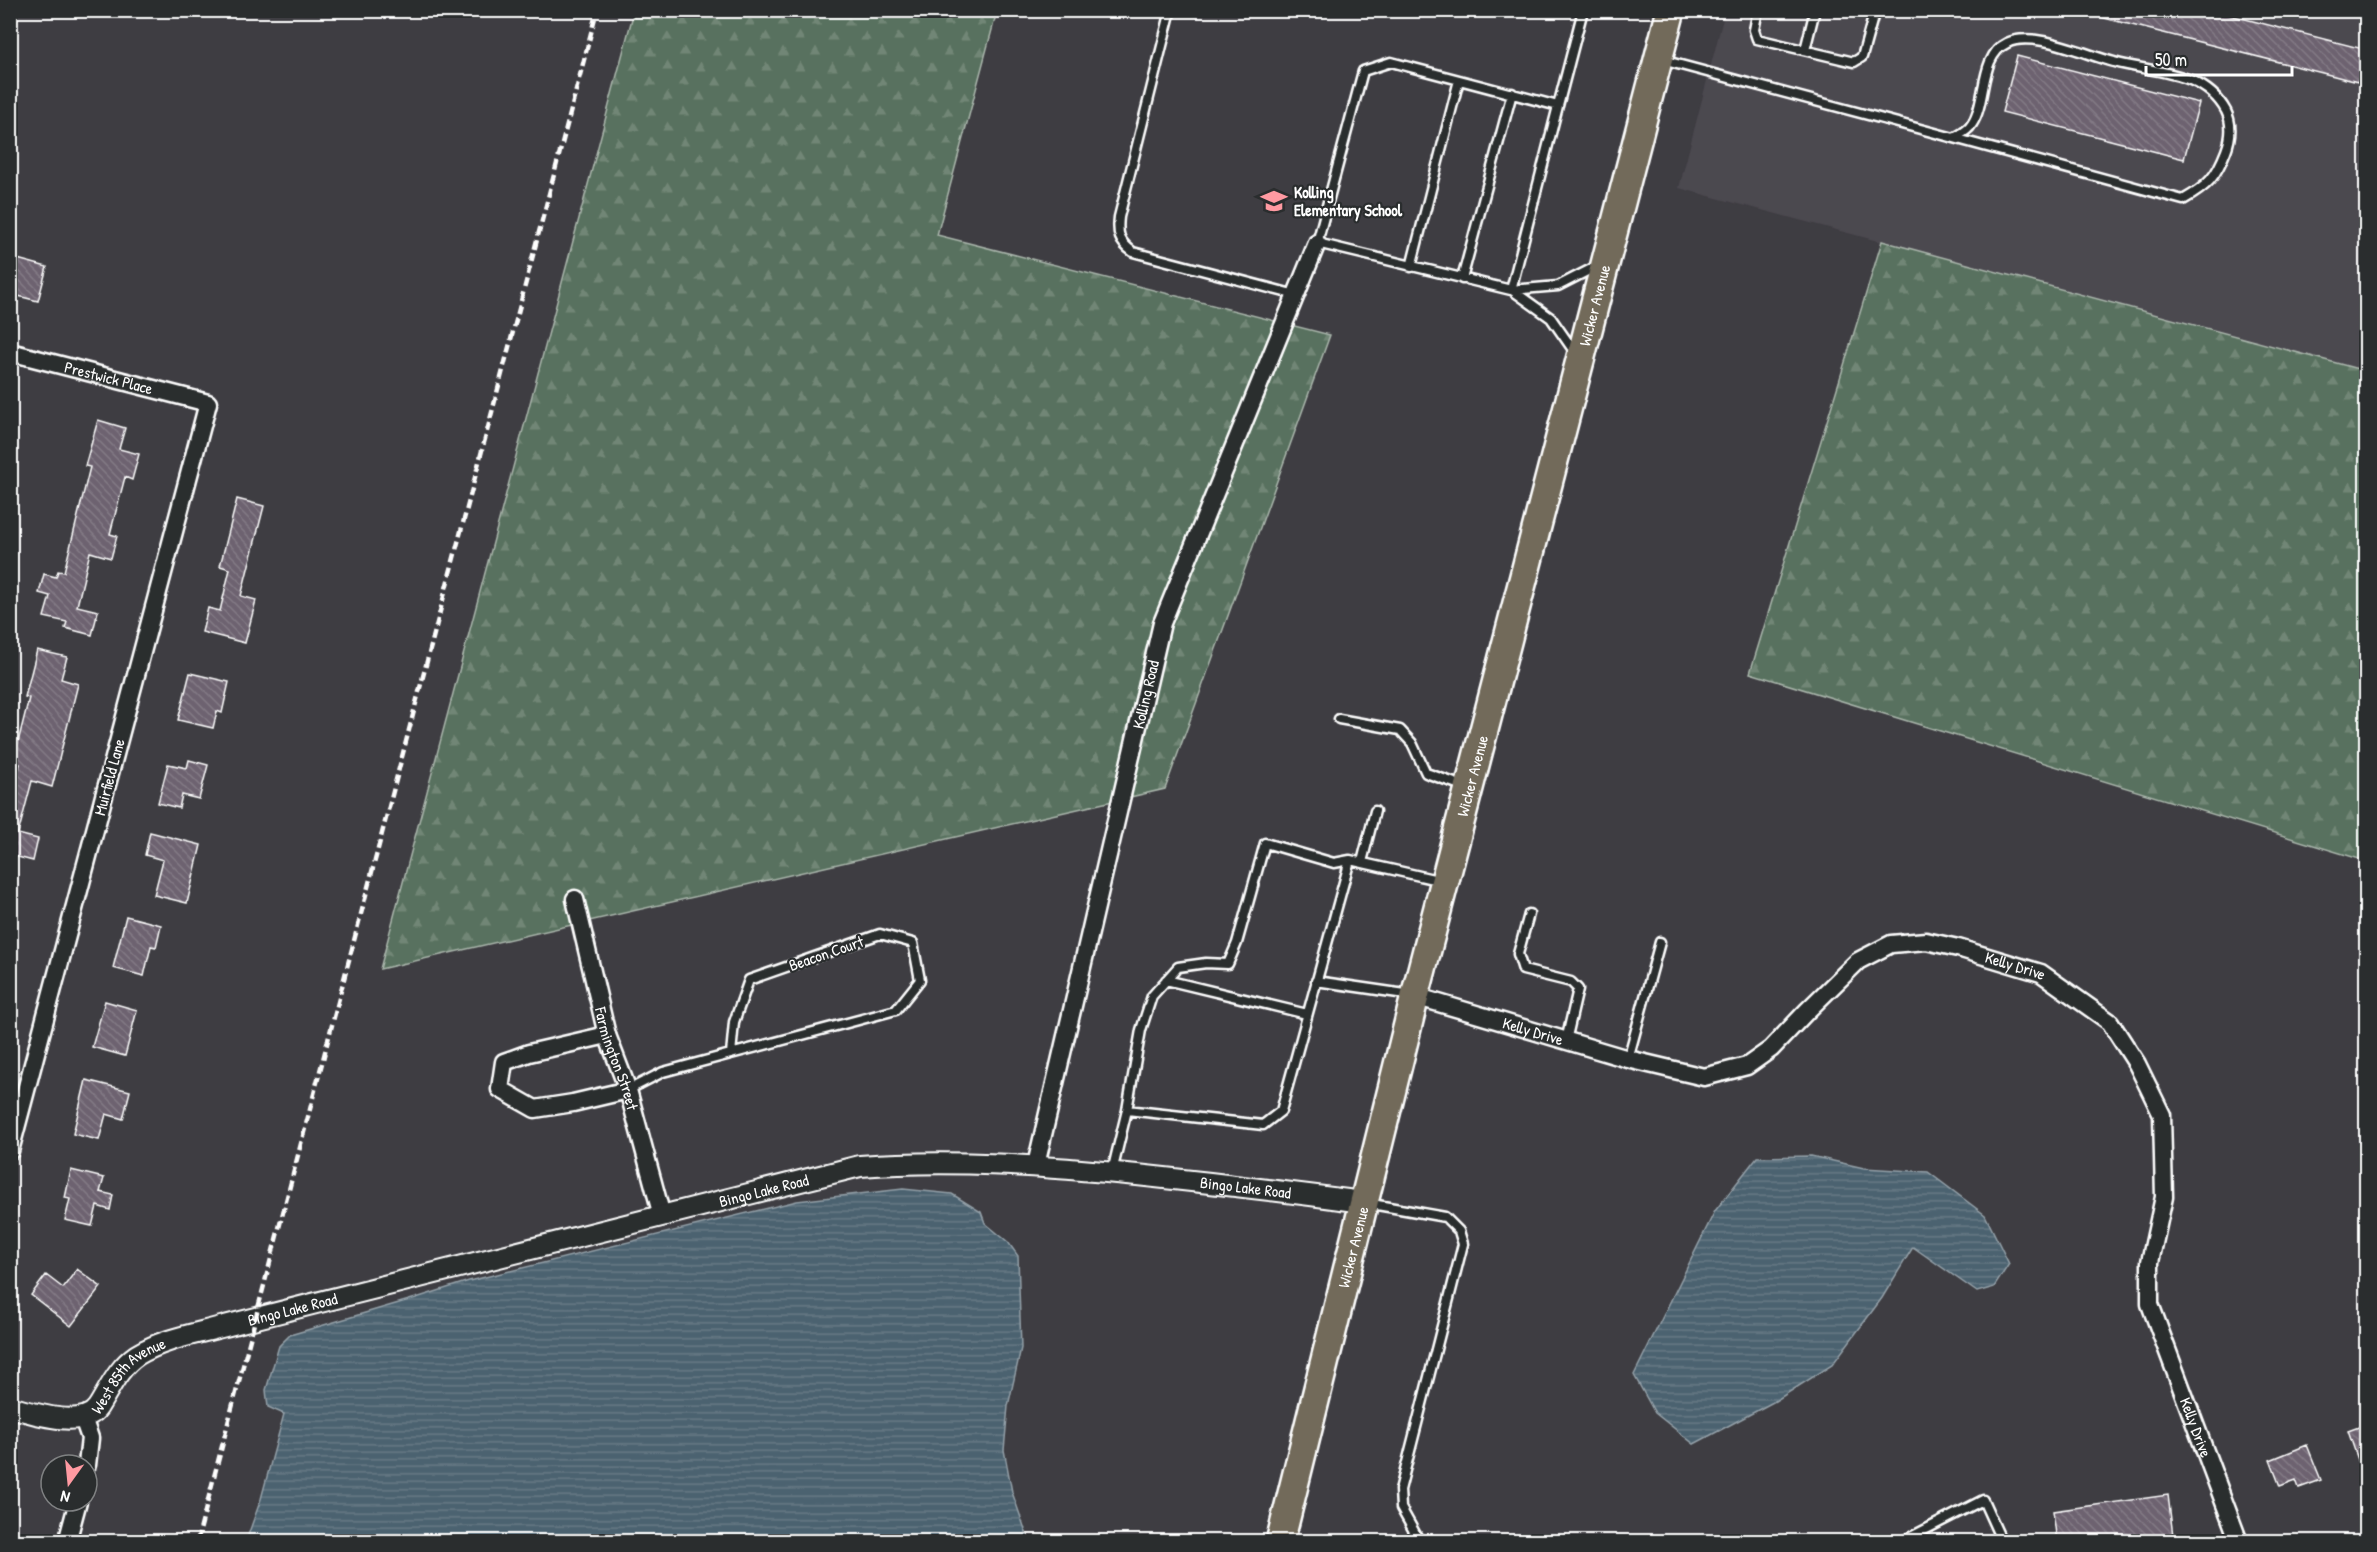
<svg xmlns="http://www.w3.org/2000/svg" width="2377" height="1552" font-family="'Patrick Hand',sans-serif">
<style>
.built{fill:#4c4850}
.forest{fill:url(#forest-firs);stroke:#acb8ae;stroke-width:1.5}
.water{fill:url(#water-rules);stroke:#94a1a9;stroke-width:1.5}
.building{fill:url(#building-back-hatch);stroke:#fff;stroke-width:1.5}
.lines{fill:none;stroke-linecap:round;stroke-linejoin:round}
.service-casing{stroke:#fff;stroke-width:13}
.minor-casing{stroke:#fff;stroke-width:21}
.tertiary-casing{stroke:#fff;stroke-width:24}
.trunk-casing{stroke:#fff;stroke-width:32}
.service{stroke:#2a2d2e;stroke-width:8}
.minor{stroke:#2a2d2e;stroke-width:16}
.tertiary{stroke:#2a2d2e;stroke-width:20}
.trunk{stroke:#726b5a;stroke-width:27}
.rail{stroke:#fff;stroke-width:4.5;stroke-dasharray:9 4.5;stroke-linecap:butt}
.labels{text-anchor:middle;stroke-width:4.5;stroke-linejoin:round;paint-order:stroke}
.poi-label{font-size:16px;font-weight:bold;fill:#fff;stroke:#2a2d2e;text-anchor:start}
.street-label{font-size:16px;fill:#fff;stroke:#2a2d2e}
</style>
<defs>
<pattern id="forest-firs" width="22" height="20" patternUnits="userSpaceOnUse" patternTransform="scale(1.5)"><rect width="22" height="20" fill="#58715e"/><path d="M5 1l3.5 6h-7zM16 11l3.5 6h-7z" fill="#718676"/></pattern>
<pattern id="water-rules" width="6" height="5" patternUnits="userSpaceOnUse" patternTransform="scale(1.5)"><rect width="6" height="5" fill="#4c6270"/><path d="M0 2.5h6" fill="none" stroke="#677a85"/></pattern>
<pattern id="building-back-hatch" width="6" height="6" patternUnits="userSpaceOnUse" patternTransform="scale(1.5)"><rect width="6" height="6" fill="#6d6270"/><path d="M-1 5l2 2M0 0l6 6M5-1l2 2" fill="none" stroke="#837a85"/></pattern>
</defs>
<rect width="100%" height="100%" fill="#3e3d42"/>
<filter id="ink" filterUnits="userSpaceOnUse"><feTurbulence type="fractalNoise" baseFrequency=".0167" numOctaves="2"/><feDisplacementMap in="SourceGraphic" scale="12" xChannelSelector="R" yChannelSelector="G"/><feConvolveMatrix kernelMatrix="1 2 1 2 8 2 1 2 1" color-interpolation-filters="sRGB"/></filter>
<g filter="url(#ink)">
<!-- built -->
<path class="built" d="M 1725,11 L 2366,11 L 2366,371 L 1679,188 Z"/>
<!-- forest -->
<path class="forest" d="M 634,11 L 997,11 L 937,235 L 1330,335 L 1165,789 L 380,969 Z
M 1882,241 L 2366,371 L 2366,861 L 1750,673 Z"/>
<!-- water -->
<path class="water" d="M 1811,1156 L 1864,1168 L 1928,1172 L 1985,1215 L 2009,1264 L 1994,1287 L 1977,1292 L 1913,1247 L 1882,1298 L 1832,1365 L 1775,1401 L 1694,1444 L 1655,1413 L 1634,1375 L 1715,1211 L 1757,1157 Z
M 903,1189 L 952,1194 L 981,1212 L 985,1223 L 1008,1242 L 1018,1256 L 1021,1348 L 1008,1406 L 1004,1450 L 1012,1492 L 1029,1541 L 246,1541 L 261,1499 L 284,1414 L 268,1407 L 266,1390 L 279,1346 L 290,1335 L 416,1298 L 469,1281 L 797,1201 Z"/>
<!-- building -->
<path class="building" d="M 2097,10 L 2210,10 L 2367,50 L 2367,66 L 2362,83 L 2096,16 Z
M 2017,56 L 2199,103 L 2184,159 L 2002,112 Z
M 10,257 L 47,267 L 38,301 L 10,294 Z
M 98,420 L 125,428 L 119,449 L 139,454 L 132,480 L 125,477 L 110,534 L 117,536 L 111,558 L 90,552 L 77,606 L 98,611 L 92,635 L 65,628 L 67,622 L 44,617 L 50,596 L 39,593 L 44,574 L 56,577 L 58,571 L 64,572 L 90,467 L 85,466 Z
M 237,499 L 264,506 L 241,596 L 256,600 L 245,643 L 202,632 L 208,608 L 220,611 L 230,569 L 220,566 Z
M 37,650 L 67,657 L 61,679 L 78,684 L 52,787 L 32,781 L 18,834 L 38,839 L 33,861 L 10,855 L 10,802 L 20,764 L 13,762 L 29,698 L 25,697 Z
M 190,673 L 229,682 L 222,713 L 217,711 L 213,728 L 178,720 Z
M 189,760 L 208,765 L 199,799 L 182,795 L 179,808 L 158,803 L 168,764 L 187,768 Z
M 150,832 L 201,845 L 187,903 L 154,895 L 163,860 L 145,855 Z
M 126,916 L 161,925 L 156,947 L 151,946 L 144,976 L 113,968 Z
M 105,1001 L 137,1010 L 125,1056 L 92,1047 Z
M 86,1080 L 130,1091 L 123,1119 L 106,1114 L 99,1140 L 73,1134 Z
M 71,1170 L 104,1178 L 100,1192 L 113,1195 L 110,1210 L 97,1206 L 92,1226 L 65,1220 L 70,1199 L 65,1198 Z
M 77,1269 L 101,1287 L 71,1326 L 31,1295 L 46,1275 L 63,1288 Z
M 2367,1424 L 2367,1477 L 2364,1477 L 2348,1431 Z
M 2307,1445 L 2321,1480 L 2299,1488 L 2296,1480 L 2280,1486 L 2270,1460 Z
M 2168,1495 L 2173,1536 L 2137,1542 L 2057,1542 L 2053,1511 Z"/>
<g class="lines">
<!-- service casing -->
<g class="service-casing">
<path id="service" d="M 1171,10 L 1119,217 C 1117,234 1119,242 1133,252 L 1296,295
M 1758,10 L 1754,30 L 1757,39 L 1854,62 L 1862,57 L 1875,10
M 1805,50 L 1815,10
M 1662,60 L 1954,138 C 1961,134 1968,131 1972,124 C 1987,102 1979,56 2007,43 C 2034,30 2086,55 2114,62 C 2153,73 2204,70 2226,111 C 2232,123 2231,138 2226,151 C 2216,177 2208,186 2183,200 L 1954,138
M 1558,106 L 1583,10
M 1411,267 L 1459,80
M 1462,279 L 1512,93
M 1511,290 L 1558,106 L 1391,62 L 1363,71 L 1317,243 L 1511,290 L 1558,286 L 1599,265
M 1512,290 L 1551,318 L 1576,354
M 1339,719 L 1400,730 L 1412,743 L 1426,773 L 1466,787
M 1362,862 L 1375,811
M 1529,914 L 1518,954 L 1523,970 L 1571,982 L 1578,989 L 1566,1041
M 1166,980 L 1307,1014
M 1316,981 L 1412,995
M 1628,1059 L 1660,942
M 628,1090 L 663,1072 L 896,1010 L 920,980 L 913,943 L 880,934 L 749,980 L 734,1022 L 731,1054
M 1127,1110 L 1141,1030 L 1152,996 L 1178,967 L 1206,963 L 1228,964 L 1237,943 L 1265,843 L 1334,863 L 1350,860
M 1112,1172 L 1127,1110 L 1263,1125 L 1281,1111 L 1350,860 L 1442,881
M 1366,1203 L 1445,1217 L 1459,1231 L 1463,1244 L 1400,1490 L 1401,1508 L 1420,1542
M 1901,1542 L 1983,1500 L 2002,1542"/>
</g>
<!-- minor casing -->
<g class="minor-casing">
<g id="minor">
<path id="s1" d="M 10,352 L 208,403 L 10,1151"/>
<path id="s2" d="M 575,899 L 607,1035 L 628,1090 L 662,1216"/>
<path id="s3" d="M 1415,996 L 1628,1059 L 1704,1077 L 1747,1066 L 1771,1049 L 1807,1011 L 1858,961 L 1891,944 L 1926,941 L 1958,948 L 2041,973 L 2110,1022 L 2137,1064 L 2162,1115 L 2164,1197 L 2150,1262 L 2150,1304 L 2239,1542"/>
<path d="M 607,1035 L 529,1053 L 504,1062 L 500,1089 L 535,1109 L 573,1103 L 628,1090"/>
<path id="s4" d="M 1036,1165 L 1162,623 L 1317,243"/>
<path d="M 83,1418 L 90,1438 L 87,1465"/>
<path d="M 67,1542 L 78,1501"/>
<path d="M 2364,1542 L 2366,1541"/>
</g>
</g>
<!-- tertiary casing -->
<g class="tertiary-casing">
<g id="tertiary">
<path id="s5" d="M 10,1407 C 32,1413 83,1430 98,1407 C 110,1388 118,1368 137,1355 C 163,1339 196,1334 225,1326 L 860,1166 C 953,1159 1045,1166 1137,1175 C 1213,1183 1288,1192 1363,1202"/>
</g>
</g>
<!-- trunk casing -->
<g class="trunk-casing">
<g id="trunk">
<path id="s6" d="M 1280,1542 L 1415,996 L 1671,10"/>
</g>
</g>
<!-- service -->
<use href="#service" class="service"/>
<!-- minor -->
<use href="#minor" class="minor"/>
<!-- tertiary -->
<use href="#tertiary" class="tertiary"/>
<!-- trunk -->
<use href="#trunk" class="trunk"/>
<!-- rail -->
<path class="rail" d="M 197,1542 L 597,10"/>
</g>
</g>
<!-- icons -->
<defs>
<g id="school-bare" transform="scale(2.07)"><path d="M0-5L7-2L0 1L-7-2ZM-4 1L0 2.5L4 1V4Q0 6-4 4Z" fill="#ff9aa2" stroke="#2a2d2e" stroke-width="2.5" paint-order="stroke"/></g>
</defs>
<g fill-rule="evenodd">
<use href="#school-bare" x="1274" y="201"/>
</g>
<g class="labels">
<!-- poi labels -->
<g class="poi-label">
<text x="1294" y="198">Kolling<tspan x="1294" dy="18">Elementary School</tspan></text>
</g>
<!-- street labels -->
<g class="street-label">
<text dy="6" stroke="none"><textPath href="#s6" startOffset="1276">Wicker Avenue</textPath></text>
<text dy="6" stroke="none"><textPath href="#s1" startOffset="102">Prestwick Place</textPath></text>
<text dy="6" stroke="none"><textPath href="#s4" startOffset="483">Kolling Road</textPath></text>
<text dy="6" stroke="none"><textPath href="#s6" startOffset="790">Wicker Avenue</textPath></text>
<text transform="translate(109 777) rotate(-75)" y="6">Muirfield Lane</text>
<text transform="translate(826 953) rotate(-19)" y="6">Beacon Court</text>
<text dy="6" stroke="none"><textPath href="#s3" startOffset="663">Kelly Drive</textPath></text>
<text dy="6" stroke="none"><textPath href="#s3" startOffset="123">Kelly Drive</textPath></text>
<text dy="6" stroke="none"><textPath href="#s2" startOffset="165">Farmington Street</textPath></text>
<text dy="6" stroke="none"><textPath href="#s5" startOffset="1293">Bingo Lake Road</textPath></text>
<text dy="6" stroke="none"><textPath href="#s5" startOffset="807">Bingo Lake Road</textPath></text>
<text dy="6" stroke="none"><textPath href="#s6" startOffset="304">Wicker Avenue</textPath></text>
<text dy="6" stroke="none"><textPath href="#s5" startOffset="321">Bingo Lake Road</textPath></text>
<text dy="6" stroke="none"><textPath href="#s5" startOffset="138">West 85th Avenue</textPath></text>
<text dy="6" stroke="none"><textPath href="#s3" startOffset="1203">Kelly Drive</textPath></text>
</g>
</g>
<!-- margin -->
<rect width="2377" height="1552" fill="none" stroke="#2a2d2e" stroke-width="36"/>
<rect x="18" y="18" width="2341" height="1516" fill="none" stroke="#fff" stroke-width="2" filter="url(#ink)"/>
<!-- north arrow -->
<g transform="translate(69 1483) rotate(195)"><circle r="28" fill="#2a2d2e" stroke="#7f8182" stroke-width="1.5"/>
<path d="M0-4.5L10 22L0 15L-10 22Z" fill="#ff9aa2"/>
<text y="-9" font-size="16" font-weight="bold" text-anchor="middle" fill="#ffffff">N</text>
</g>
<!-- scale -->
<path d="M2146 66v9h146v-9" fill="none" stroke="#ffffff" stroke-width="3"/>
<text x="2155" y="66" font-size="18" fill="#ffffff" stroke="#2a2d2e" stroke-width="4.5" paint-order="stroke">50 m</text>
</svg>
